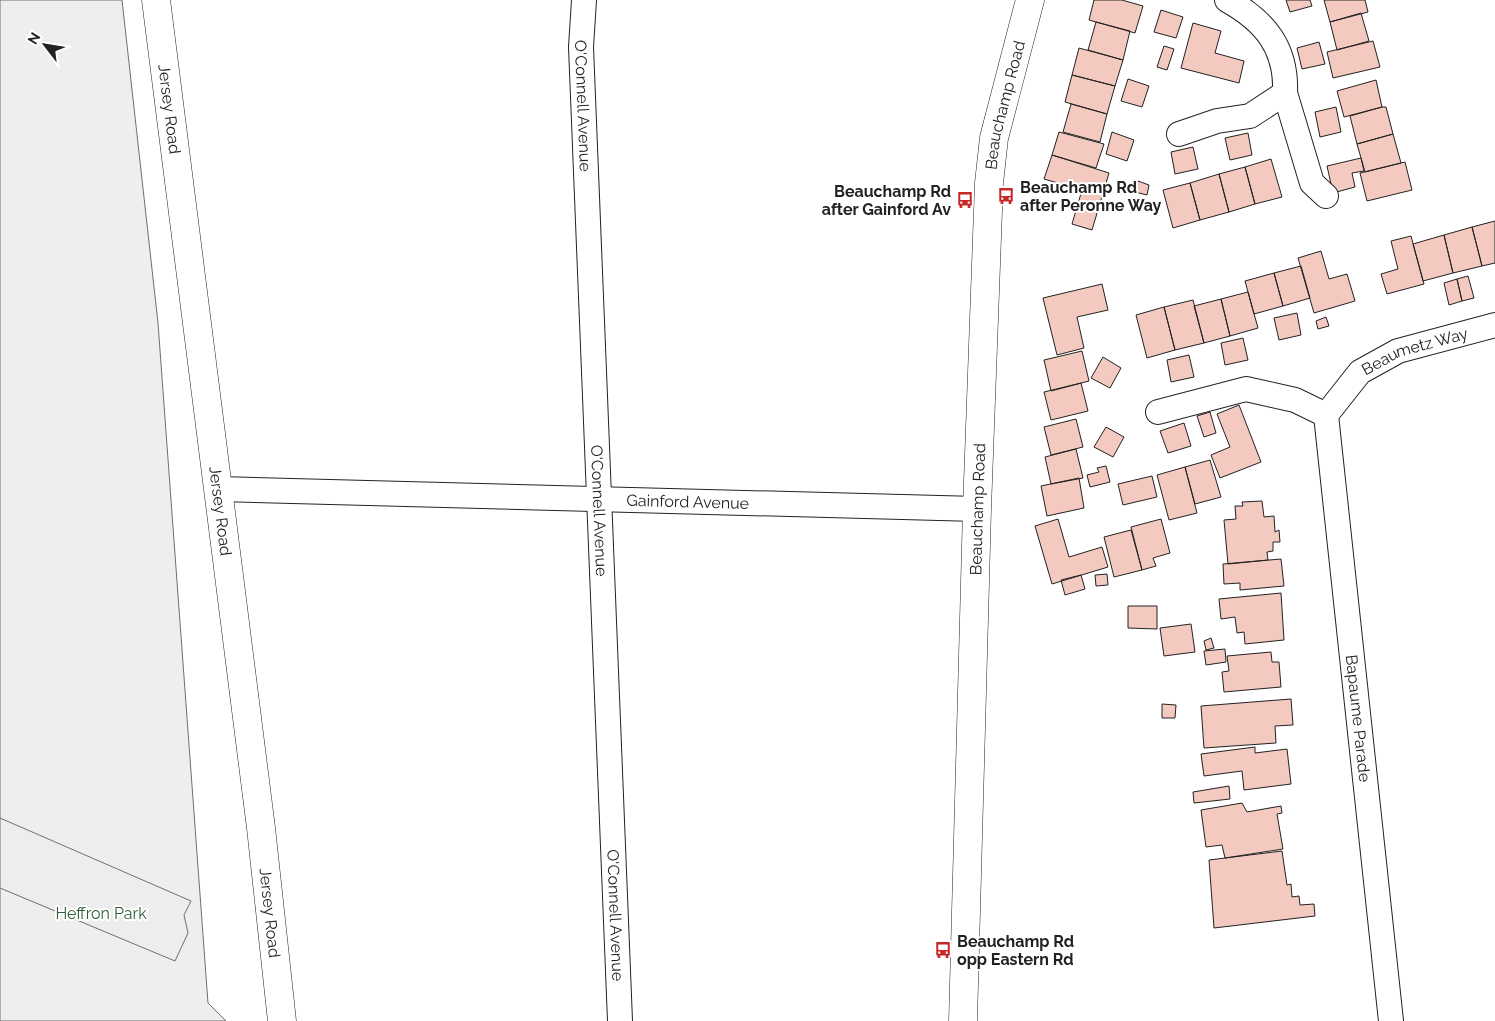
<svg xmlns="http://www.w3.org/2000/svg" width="1495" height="1021" font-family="Raleway,sans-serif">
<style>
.green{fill:#eee;stroke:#6f6f6f}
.parking{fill:#ededed;stroke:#6f6f6f}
.building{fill:#f3c9c0;stroke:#222}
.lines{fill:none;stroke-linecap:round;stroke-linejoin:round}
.street-casing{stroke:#222;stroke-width:26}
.secondary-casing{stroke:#222;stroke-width:29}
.street{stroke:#fff;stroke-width:24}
.secondary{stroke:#fff;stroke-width:28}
.labels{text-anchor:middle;stroke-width:4;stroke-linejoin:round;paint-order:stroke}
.street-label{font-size:16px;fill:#222;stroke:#fff}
.poi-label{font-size:16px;font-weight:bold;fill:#222;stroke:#fff;text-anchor:start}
.park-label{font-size:16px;fill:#2f5e38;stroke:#fff}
</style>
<rect width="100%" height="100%" fill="#fff"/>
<!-- green -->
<path class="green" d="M 0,0 L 122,0 L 158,323 L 208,1003 L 226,1021 L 0,1021 Z"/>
<!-- parking -->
<path class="parking" d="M 0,818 L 191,901 L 184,915 L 188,933 L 175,961 L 0,888 Z"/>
<!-- building -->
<path class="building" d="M 1094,0 L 1122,0 L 1143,6 L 1135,33 L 1089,20 Z
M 1286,0 L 1310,0 L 1312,6 L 1290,12 Z
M 1324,0 L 1365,0 L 1368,12 L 1330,22 Z
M 1161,10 L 1183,17 L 1176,38 L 1154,32 Z
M 1361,13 L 1369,41 L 1337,50 L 1330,22 Z
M 1096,22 L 1130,31 L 1123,60 L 1088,50 Z
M 1193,23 L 1221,31 L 1215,53 L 1244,61 L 1239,83 L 1181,68 Z
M 1373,41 L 1380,67 L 1333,78 L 1327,52 Z
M 1319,42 L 1325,64 L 1302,69 L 1297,48 Z
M 1164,46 L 1174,49 L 1167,70 L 1157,67 Z
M 1079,48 L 1123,60 L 1115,86 L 1072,75 Z
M 1072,75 L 1115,86 L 1107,114 L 1065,102 Z
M 1128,79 L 1149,86 L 1142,107 L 1121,101 Z
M 1376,80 L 1382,107 L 1344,117 L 1337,91 Z
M 1071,104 L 1107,114 L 1100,142 L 1063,132 Z
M 1336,107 L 1341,132 L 1320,137 L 1315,112 Z
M 1382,107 L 1386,107 L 1393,134 L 1357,144 L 1350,116 Z
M 1059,132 L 1104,144 L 1096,168 L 1052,155 Z
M 1112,132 L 1134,140 L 1127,161 L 1106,154 Z
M 1248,133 L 1252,155 L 1230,160 L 1225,138 Z
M 1393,134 L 1401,163 L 1365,172 L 1357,144 Z
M 1193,147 L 1198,169 L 1175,174 L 1171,152 Z
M 1052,155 L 1109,173 L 1092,230 L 1072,224 L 1082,190 L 1044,179 Z
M 1361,158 L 1364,171 L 1352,173 L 1355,187 L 1333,193 L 1327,166 Z
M 1271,159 L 1282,197 L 1255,204 L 1245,167 Z
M 1405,162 L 1412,190 L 1367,201 L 1360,173 Z
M 1245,167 L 1255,204 L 1229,212 L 1219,174 Z
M 1219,174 L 1229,212 L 1200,220 L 1190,183 Z
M 1138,181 L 1149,185 L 1147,195 L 1135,192 Z
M 1190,183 L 1200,220 L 1173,228 L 1163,190 Z
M 1495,221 L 1495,263 L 1482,266 L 1472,227 Z
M 1472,227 L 1482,266 L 1453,273 L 1444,235 Z
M 1444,235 L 1453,273 L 1423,281 L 1413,244 Z
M 1411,236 L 1424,284 L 1387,294 L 1381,274 L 1398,269 L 1391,241 Z
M 1321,251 L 1329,279 L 1347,274 L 1355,301 L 1314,313 L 1298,258 Z
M 1301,266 L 1310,298 L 1283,306 L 1274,273 Z
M 1274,273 L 1283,306 L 1254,314 L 1245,281 Z
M 1468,276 L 1474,298 L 1462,301 L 1457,279 Z
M 1457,279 L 1462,301 L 1449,305 L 1444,283 Z
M 1102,284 L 1108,310 L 1077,317 L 1084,348 L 1057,355 L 1043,298 Z
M 1248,292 L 1258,328 L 1230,336 L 1221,299 Z
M 1221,299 L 1230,336 L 1204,343 L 1194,306 Z
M 1193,300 L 1204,343 L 1175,350 L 1164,307 Z
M 1164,307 L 1175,350 L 1147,358 L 1136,315 Z
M 1297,313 L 1301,335 L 1279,340 L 1274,318 Z
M 1326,317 L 1329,326 L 1318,329 L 1316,321 Z
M 1243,338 L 1248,360 L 1225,365 L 1221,343 Z
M 1082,351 L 1089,381 L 1051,391 L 1044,360 Z
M 1189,355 L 1194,377 L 1171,382 L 1167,360 Z
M 1103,357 L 1121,368 L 1110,388 L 1091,378 Z
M 1081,383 L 1088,411 L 1051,420 L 1044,392 Z
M 1239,405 L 1261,462 L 1220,478 L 1211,455 L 1230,447 L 1217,414 Z
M 1210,412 L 1216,433 L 1204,437 L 1197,416 Z
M 1076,419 L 1083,447 L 1051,455 L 1044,427 Z
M 1184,423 L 1191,446 L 1168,453 L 1160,431 Z
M 1106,427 L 1124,437 L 1113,457 L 1094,447 Z
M 1076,449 L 1083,478 L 1051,484 L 1045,457 Z
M 1210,460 L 1221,497 L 1195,504 L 1185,467 Z
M 1106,466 L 1110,482 L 1090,487 L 1087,475 L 1099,472 L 1097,468 Z
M 1185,467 L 1197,513 L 1169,520 L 1157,475 Z
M 1152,476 L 1157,497 L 1123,505 L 1118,484 Z
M 1079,478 L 1084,508 L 1047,516 L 1041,486 Z
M 1262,501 L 1264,517 L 1274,516 L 1275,532 L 1279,530 L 1280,542 L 1273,542 L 1273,551 L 1267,552 L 1268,560 L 1228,564 L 1224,520 L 1236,519 L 1235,506 L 1243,506 L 1242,502 Z
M 1058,519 L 1069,557 L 1102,547 L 1108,567 L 1052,584 L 1035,526 Z
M 1161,519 L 1170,553 L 1153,558 L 1156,566 L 1142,570 L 1131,527 Z
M 1131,530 L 1142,570 L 1114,577 L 1104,537 Z
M 1281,559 L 1284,586 L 1240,590 L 1240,583 L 1224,584 L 1223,564 Z
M 1107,574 L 1108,585 L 1096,586 L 1095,575 Z
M 1081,575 L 1085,589 L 1065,595 L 1061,580 Z
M 1281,593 L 1284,640 L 1245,644 L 1244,632 L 1237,633 L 1235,617 L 1221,619 L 1219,599 Z
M 1128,606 L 1157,606 L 1157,629 L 1128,628 Z
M 1191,624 L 1195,652 L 1164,656 L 1160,628 Z
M 1211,638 L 1214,648 L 1206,650 L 1204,641 Z
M 1225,649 L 1226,662 L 1206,665 L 1204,651 Z
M 1271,652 L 1272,662 L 1279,662 L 1281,687 L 1224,692 L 1222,672 L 1229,671 L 1227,656 Z
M 1291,699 L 1293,725 L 1275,726 L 1276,743 L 1204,748 L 1201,706 Z
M 1162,704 L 1176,705 L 1175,718 L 1162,718 Z
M 1255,747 L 1255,753 L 1287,749 L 1291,784 L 1244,790 L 1242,771 L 1204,776 L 1201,754 Z
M 1229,786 L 1230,799 L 1194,803 L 1193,792 Z
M 1242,803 L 1247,812 L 1281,806 L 1282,813 L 1277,814 L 1283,849 L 1225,858 L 1222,845 L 1206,847 L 1201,810 Z
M 1282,851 L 1287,885 L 1291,884 L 1292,897 L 1299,896 L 1300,905 L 1314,904 L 1315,916 L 1214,928 L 1209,860 Z"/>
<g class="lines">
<!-- street casing -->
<g class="street-casing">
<g id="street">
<path id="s1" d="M 584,0 L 581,47 L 620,1021"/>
<path d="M 1285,93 L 1312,183 L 1326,196"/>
<path d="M 1179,134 L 1217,121 L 1250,116 L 1285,93 C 1287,48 1265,21 1227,0"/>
<path d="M 1158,412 L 1246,389 L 1295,400 L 1326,415"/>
<path id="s2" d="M 1326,415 L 1391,1021"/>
<path id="s3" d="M 1326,415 L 1360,372 L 1398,351 L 1495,325"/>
<path id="s4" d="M 218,489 L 977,509"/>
</g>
</g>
<!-- secondary casing -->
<g class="secondary-casing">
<g id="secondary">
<path id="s5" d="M 156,0 L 261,828 L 282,1021"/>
<path id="s6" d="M 963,1021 L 977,509 L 989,183 L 994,138 L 1030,0"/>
</g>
</g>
<!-- street -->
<use href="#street" class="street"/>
<!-- secondary -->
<use href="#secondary" class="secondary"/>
</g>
<!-- icons -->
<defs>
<g id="bus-bare" transform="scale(1.35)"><path d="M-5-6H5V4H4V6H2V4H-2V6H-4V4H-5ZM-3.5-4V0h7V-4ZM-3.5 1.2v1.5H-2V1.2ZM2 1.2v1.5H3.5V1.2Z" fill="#c62828" stroke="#fff" stroke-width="2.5" paint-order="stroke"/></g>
</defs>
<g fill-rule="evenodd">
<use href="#bus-bare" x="1006" y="196"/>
<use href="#bus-bare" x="965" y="200"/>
<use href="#bus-bare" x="943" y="950"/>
</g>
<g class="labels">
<!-- street labels -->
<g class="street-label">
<text dy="6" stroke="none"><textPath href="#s6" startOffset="918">Beauchamp Road</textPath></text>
<text dy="6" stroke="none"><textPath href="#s1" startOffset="106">O'Connell Avenue</textPath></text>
<text dy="6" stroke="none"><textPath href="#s5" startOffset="110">Jersey Road</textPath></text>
<text dy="6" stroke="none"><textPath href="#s3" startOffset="114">Beaumetz Way</textPath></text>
<text dy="6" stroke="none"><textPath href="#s4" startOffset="470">Gainford Avenue</textPath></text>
<text dy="6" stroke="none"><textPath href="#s6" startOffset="512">Beauchamp Road</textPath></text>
<text dy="6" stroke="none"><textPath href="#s5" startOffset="515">Jersey Road</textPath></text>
<text dy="6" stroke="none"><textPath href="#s1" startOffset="511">O'Connell Avenue</textPath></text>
<text dy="6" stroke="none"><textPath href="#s2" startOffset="305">Bapaume Parade</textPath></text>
<text dy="6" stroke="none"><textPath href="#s5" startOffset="920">Jersey Road</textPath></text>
<text dy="6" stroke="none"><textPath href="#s1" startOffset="916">O'Connell Avenue</textPath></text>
</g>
<!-- poi labels -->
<g class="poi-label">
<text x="1020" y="193">Beauchamp Rd<tspan x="1020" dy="18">after Peronne Way</tspan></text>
<text x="951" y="197" text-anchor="end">Beauchamp Rd<tspan x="951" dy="18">after Gainford Av</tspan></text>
<text x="957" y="947">Beauchamp Rd<tspan x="957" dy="18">opp Eastern Rd</tspan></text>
</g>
<!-- park labels -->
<g class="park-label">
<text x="101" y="919">Heffron Park</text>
</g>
</g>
<!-- north arrow -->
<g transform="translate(45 45) rotate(301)" stroke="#ffffff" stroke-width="4" paint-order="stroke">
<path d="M0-4L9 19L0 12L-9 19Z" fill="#222222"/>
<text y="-8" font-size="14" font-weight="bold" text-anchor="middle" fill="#222222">N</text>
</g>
</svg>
